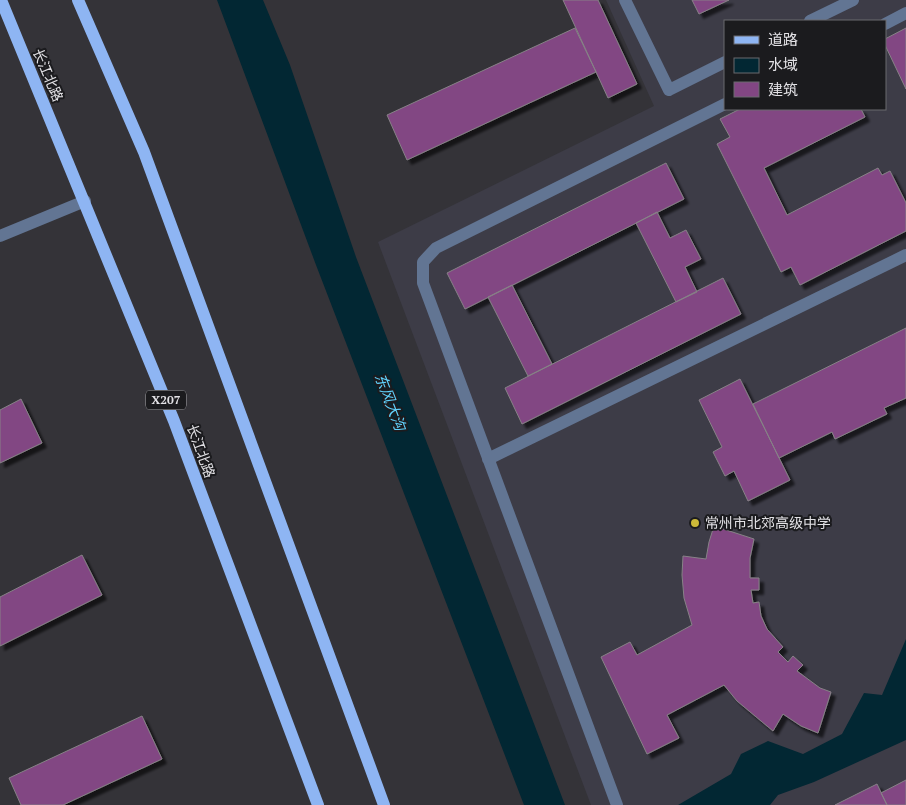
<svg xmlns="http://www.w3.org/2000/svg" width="906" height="805" font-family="'PT Serif','Noto Sans SC',serif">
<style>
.built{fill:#3d3c47;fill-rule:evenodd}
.water{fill:#022733}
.building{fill:#824683;stroke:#878287;filter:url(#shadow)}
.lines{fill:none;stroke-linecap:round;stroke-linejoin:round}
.minor{stroke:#627593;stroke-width:12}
.major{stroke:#8eb5f3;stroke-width:12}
.poi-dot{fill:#ccb939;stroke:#1b1b1e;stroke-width:2}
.labels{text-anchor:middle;stroke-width:4;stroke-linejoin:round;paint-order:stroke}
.shield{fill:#1b1b1e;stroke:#a6a6a9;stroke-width:1}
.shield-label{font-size:12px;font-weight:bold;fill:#e2e1e5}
.street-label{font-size:14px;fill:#e2e1e5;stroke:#1b1b1e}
.poi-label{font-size:14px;fill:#e2e1e5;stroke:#1b1b1e;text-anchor:start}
.water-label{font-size:15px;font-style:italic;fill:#60d0fa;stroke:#1b1b1e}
</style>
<defs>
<filter id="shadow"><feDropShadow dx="4.5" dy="4.5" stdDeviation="1" flood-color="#0009"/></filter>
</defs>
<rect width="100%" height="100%" fill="#343338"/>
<!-- built -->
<path class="built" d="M 606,0 L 906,0 L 906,805 L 591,805 L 378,242 L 654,106 ZM 725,21 L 885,21 L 885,109 L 725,109 Z"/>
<!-- water -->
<path class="water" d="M 217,0 L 263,0 L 290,65 L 356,257 L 565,805 L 524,805 L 316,265 Z
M 906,639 L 906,740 L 814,782 L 778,795 L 770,805 L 678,805 L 731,774 L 741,754 L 768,741 L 803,754 L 842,734 L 864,693 L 882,695 Z"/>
<!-- building -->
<path class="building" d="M 563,0 L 598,0 L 637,84 L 608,98 Z
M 692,0 L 729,0 L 699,14 Z
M 575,28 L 596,72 L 407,160 L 387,115 Z
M 906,28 L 906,89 L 885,45 L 885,39 Z
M 740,109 L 861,109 L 865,117 L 764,168 L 787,215 L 878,168 L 882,175 L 890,171 L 906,203 L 906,231 L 800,285 L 791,267 L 781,272 L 717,144 L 730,137 L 720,119 Z
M 666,163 L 684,199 L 465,309 L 447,273 Z
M 657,212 L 670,238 L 686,230 L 701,259 L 685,267 L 697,292 L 676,302 L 636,223 Z
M 723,278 L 741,314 L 522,424 L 505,388 Z
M 512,285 L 552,364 L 528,376 L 488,297 Z
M 906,328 L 906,398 L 884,408 L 887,414 L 835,439 L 832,432 L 779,458 L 753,404 Z
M 740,379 L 790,480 L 748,501 L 734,471 L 725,476 L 713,452 L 722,447 L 699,400 Z
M 21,399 L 42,443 L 0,463 L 0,410 Z
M 714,526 L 754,539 L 750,558 L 750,578 L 759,578 L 759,590 L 751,590 L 753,603 L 759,602 L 761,616 L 767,629 L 783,647 L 778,652 L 788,662 L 793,656 L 803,665 L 797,671 L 820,688 L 831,692 L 818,733 L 801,726 L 783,714 L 773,731 L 737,701 L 724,685 L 667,715 L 679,738 L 647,754 L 601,657 L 630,642 L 637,655 L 692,625 L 684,598 L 682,575 L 683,556 L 706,559 L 709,542 Z
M 82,555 L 102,595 L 0,646 L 0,597 Z
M 142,716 L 162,759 L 63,805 L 21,805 L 9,778 Z
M 906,780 L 906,805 L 887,805 L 881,793 Z
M 877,784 L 887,805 L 835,805 Z"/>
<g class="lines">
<!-- minor -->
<path class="minor" d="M 625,0 L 669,90 L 725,62
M 810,21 L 853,0
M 885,24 L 906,13
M 0,236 L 85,201
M 488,459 L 906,255
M 617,805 L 423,283 L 423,262 L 436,248 L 725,104"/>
<!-- major -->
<path class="major" d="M 1,0 L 174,421 L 318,805
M 78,0 L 144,152 L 384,805"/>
</g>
<!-- markers -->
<circle class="poi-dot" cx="695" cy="523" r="5"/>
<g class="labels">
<!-- shield labels -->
<rect class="shield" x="146" y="390.5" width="40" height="19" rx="4"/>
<g class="shield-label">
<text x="166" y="404">X207</text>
</g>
<!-- street labels -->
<g class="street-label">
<text transform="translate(48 75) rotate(67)" y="5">长江北路</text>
<text transform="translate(201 451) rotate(70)" y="5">长江北路</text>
</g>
<!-- poi labels -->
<g class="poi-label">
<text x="705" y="528">常州市北郊高级中学</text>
</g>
<!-- water labels -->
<g class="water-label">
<text transform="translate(390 402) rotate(69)" y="5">东风大沟</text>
</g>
</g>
<!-- legend -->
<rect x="724" y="20" width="162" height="90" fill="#1b1b1e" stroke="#6b6a6e"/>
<rect x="734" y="36" width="25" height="8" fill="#8eb5f3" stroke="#6b6a6e"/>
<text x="768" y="45" font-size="15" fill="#e2e1e5">道路</text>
<rect x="734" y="58" width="25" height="15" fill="#022733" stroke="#6b6a6e"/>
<text x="768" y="70" font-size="15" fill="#e2e1e5">水域</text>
<rect x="734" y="82" width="25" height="15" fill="#824683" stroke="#6b6a6e"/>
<text x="768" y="95" font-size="15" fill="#e2e1e5">建筑</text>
</svg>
